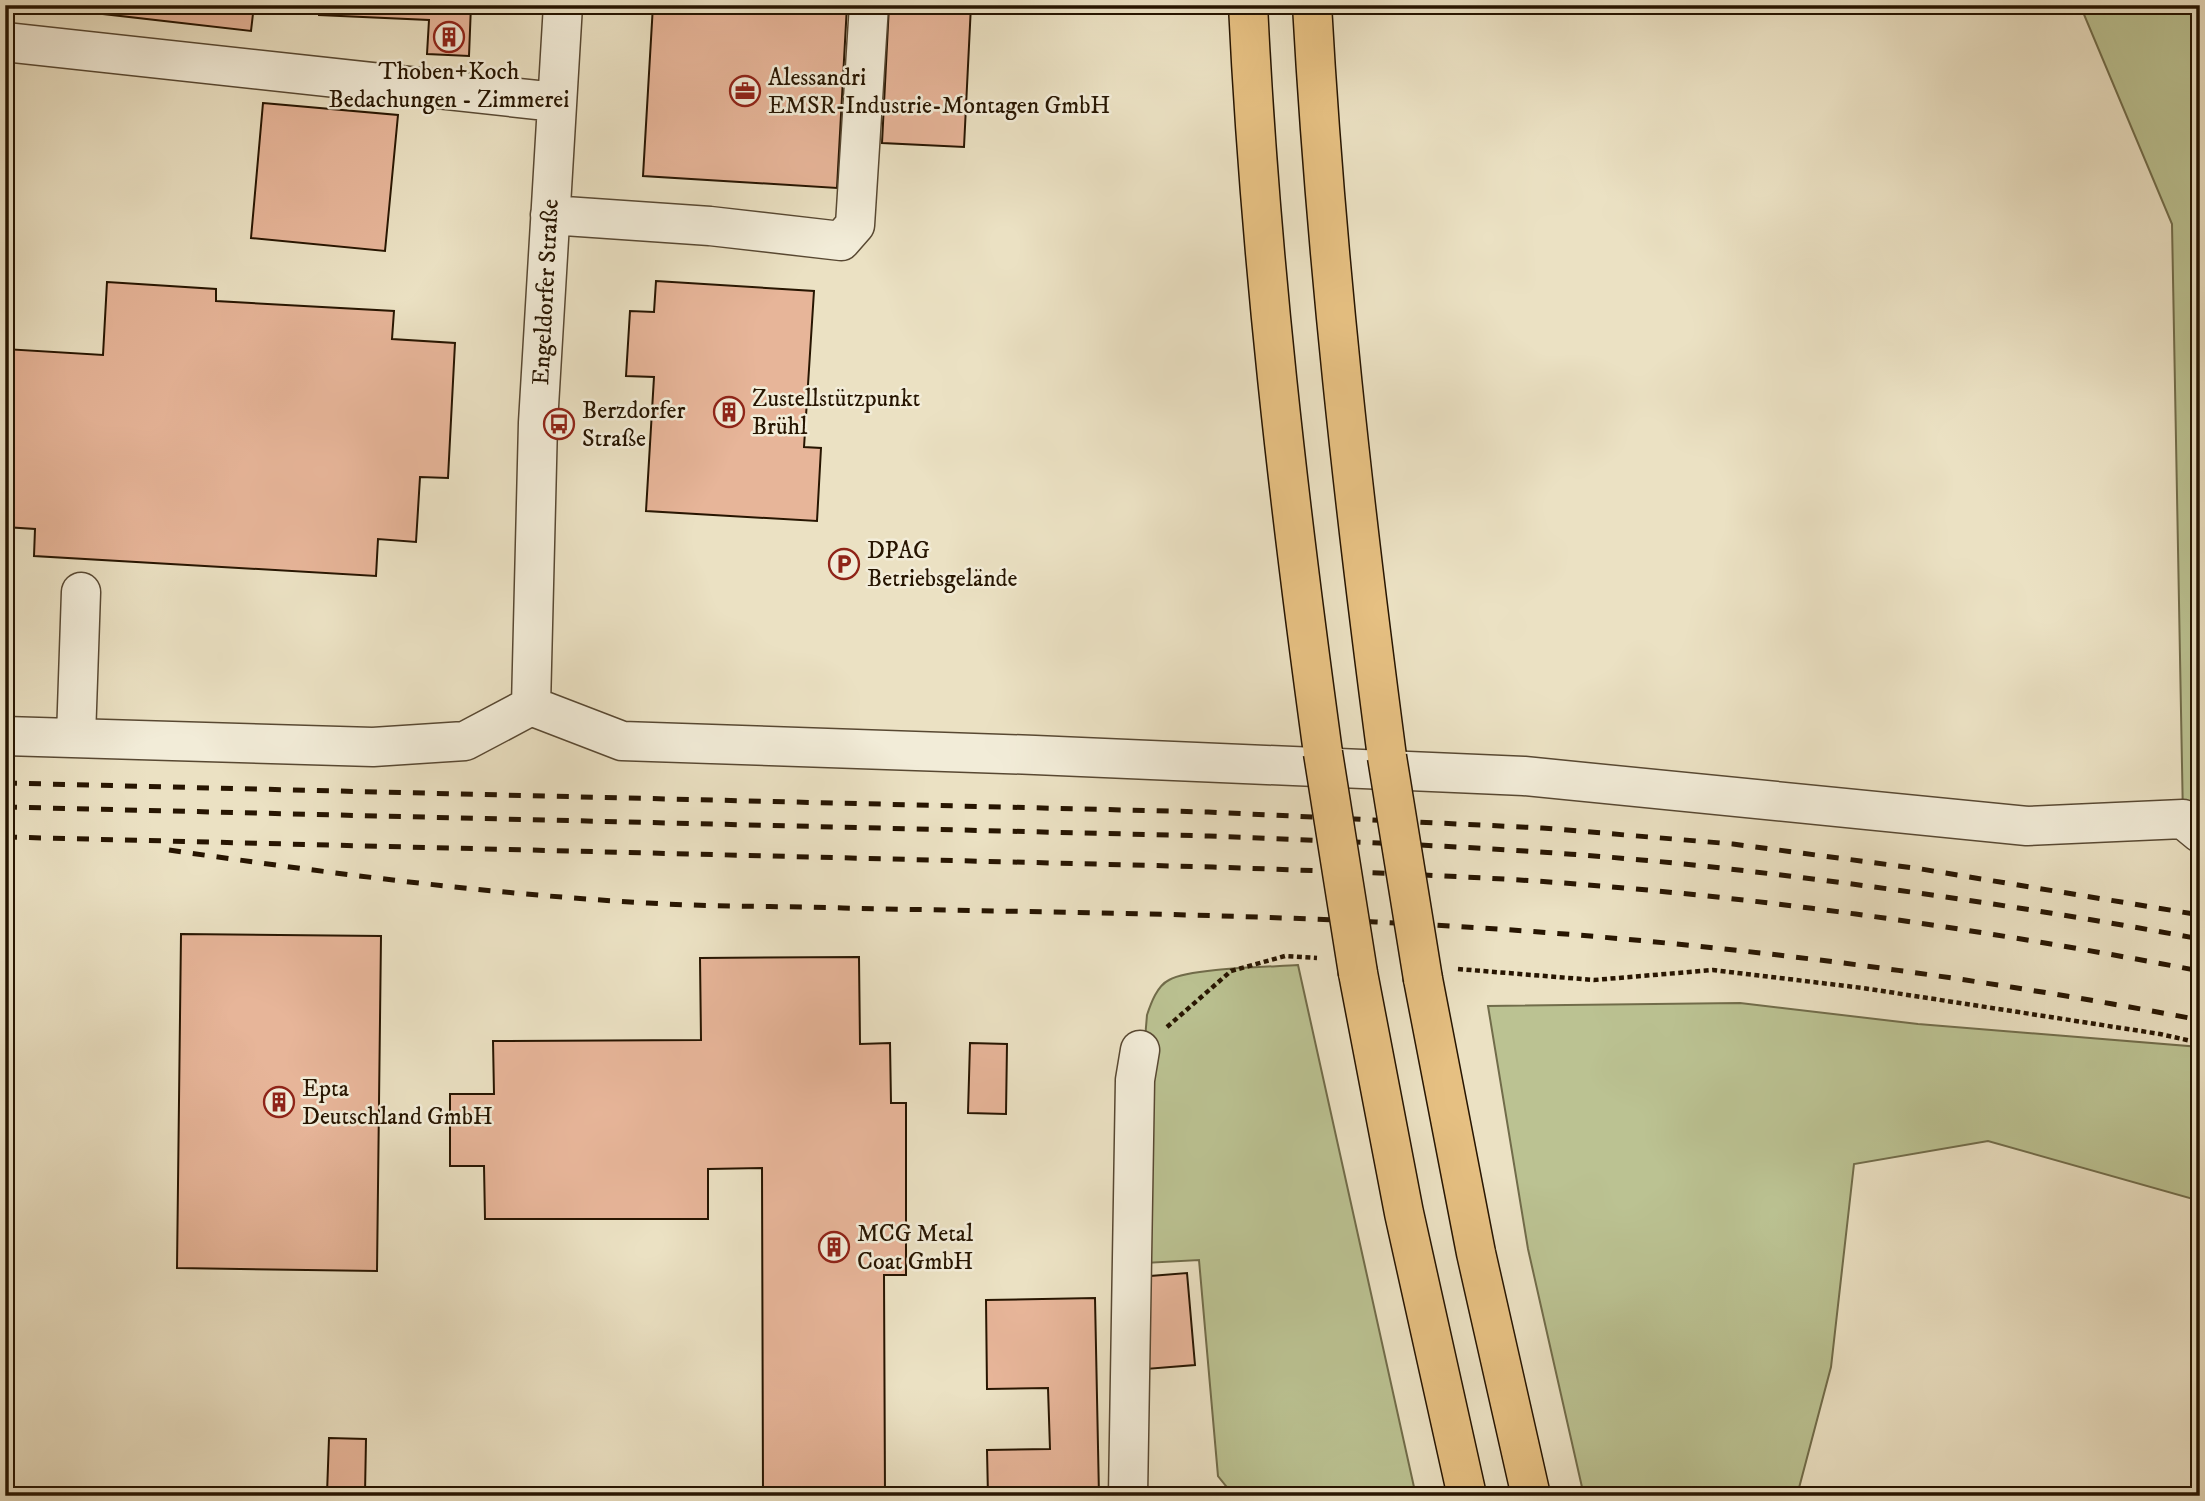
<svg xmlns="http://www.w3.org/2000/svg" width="2205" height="1501" font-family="'IM FELL DW Pica',serif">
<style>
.green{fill:#bbc292;stroke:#716c4a;stroke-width:2}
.building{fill:#e7b599;stroke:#271501;stroke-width:2}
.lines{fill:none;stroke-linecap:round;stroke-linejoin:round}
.minor-casing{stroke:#584832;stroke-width:41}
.highway-casing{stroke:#271501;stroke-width:41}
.path{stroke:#271501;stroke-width:4.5;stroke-dasharray:5 3.5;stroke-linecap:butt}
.minor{stroke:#f2ecd8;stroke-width:38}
.highway{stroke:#e6c082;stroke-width:38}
.rail{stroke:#271501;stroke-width:5;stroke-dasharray:12 12;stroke-linecap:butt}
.highway-bridge-casing{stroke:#271501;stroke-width:41;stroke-linecap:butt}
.highway-bridge{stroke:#e6c082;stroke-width:38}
.labels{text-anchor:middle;stroke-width:5;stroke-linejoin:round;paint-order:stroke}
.poi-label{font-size:24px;fill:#271501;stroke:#f2ecd8;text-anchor:start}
.street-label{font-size:24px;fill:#271501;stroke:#f2ecd8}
</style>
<rect width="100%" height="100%" fill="#ebe1c3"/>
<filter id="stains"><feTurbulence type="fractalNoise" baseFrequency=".00286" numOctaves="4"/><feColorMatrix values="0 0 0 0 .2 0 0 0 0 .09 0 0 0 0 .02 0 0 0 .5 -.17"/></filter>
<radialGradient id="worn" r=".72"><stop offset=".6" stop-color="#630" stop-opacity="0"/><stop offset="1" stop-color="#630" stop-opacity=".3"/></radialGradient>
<!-- green -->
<path class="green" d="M 2080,5 L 2200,5 L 2200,825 L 2183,819 L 2172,224 Z
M 1298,965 L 1416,1496 L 1234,1496 L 1218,1476 L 1199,1260 L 1126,1264 L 1147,1015 C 1151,1003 1157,986 1169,980 C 1191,968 1270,967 1298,965 Z
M 1740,1003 L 1918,1024 L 2200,1047 L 2200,1201 L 1988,1141 L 1854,1164 L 1831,1367 L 1799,1488 L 1802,1496 L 1584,1496 L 1528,1249 L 1488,1006 Z"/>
<!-- building -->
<path class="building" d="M 87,5 L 254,5 L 251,31 L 86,12 Z
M 319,5 L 471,5 L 469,56 L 427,54 L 429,20 L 319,15 Z
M 653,5 L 847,5 L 837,188 L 643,176 Z
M 889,5 L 971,5 L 964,147 L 882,143 Z
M 263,103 L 398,115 L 385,251 L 251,238 Z
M 656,281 L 814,291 L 804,447 L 821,448 L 817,521 L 646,511 L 654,377 L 626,376 L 630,311 L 654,312 Z
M 107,282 L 216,289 L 216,301 L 394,311 L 392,339 L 455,343 L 448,478 L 420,477 L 416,542 L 378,539 L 376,576 L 34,556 L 35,529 L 5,527 L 5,349 L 103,355 Z
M 181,934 L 381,936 L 377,1271 L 177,1268 Z
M 859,957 L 860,1044 L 890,1043 L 891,1103 L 906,1103 L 906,1275 L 884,1275 L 885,1496 L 763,1496 L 762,1168 L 708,1169 L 708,1219 L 485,1219 L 484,1166 L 450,1166 L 450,1094 L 494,1094 L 493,1041 L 701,1040 L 700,958 Z
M 970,1043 L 1007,1044 L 1006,1114 L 968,1113 Z
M 1187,1273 L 1195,1365 L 1146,1369 L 1138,1277 Z
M 1095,1298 L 1099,1496 L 988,1496 L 987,1450 L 1050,1449 L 1048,1388 L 987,1389 L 986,1300 Z
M 329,1438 L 366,1439 L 365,1494 L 374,1496 L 225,1496 L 225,1492 L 327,1494 Z"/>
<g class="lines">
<!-- minor casing -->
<g class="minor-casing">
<path id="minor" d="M 5,42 L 556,102
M 550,215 L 710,226 L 841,241 L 855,225 L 869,5
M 531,706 L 538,423 L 563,5
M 5,736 L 373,747 L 465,741 L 531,706 L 622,741 L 1035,755 L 1524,776 L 2027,826 L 2183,819 L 2200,833
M 76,737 L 81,592
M 1128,1496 L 1135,1080 L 1140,1050"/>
</g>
<!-- highway casing -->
<g class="highway-casing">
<path id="highway" d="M 1248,5 C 1260,256 1289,505 1323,753
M 1312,5 C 1326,257 1354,507 1387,757
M 1358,973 L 1404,1213 L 1467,1496
M 1423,979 L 1476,1253 L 1531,1496"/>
</g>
<!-- path -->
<path class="path" d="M 1458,969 L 1594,980 L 1713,970 L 1863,988 L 2160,1034 L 2200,1043
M 1167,1027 L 1231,971 L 1285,956 L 1317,958"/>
<!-- minor -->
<use href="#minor" class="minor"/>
<!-- highway -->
<use href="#highway" class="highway"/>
<!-- rail -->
<path class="rail" d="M 5,783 L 1208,812 L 1542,828 L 1733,844 L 1921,869 L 2200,915
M 5,807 L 1209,836 C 1382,843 1557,849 1730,869 C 1887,887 2044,910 2200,939
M 5,837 L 1213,867 C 1320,871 1427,874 1535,881 C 1758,896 1981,929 2200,971
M 169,850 C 328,873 487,894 648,903 C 713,907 778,906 843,908 C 1020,912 1198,913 1376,922 C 1652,935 1928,968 2200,1020"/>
<!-- highway-bridge casing -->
<g class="highway-bridge-casing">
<path id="highway-bridge" d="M 1323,753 L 1358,973
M 1387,757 L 1423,979"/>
</g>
<!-- highway-bridge -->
<use href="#highway-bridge" class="highway-bridge"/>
</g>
<!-- icons -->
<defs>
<g id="building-ring" transform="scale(1.575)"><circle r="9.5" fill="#f2ecd8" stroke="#8f2418" stroke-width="1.5"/><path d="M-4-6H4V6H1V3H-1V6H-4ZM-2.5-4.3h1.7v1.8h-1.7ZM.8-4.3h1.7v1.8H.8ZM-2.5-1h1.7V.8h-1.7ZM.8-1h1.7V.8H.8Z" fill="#8f2418"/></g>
<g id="office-ring" transform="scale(1.575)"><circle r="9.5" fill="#f2ecd8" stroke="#8f2418" stroke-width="1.5"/><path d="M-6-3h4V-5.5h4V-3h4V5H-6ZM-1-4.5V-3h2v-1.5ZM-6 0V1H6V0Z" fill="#8f2418"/></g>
<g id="bus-ring" transform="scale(1.575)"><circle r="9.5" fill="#f2ecd8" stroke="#8f2418" stroke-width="1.5"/><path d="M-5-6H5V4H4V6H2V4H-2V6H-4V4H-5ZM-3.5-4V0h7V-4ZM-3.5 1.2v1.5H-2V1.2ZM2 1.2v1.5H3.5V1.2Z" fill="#8f2418"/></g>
<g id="parking-ring" transform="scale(1.575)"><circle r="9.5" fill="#f2ecd8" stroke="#8f2418" stroke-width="1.5"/><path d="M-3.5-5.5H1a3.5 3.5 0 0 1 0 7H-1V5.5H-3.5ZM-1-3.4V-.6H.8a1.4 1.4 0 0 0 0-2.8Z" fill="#8f2418"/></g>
</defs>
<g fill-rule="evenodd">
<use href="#building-ring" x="449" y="37"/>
<use href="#office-ring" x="745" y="91"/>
<use href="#building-ring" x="729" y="412"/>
<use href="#bus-ring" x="559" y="424"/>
<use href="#parking-ring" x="844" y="564"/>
<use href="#building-ring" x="279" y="1102"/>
<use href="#building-ring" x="834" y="1247"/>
</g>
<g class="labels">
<!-- poi labels -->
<g class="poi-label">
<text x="449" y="79" text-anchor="middle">Thoben+Koch<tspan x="449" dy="28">Bedachungen - Zimmerei</tspan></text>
<text x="768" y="85">Alessandri<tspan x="768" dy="28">EMSR-Industrie-Montagen GmbH</tspan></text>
<text x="752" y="406">Zustellstützpunkt<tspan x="752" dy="28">Brühl</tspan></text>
<text x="582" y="418">Berzdorfer<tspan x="582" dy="28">Straße</tspan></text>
<text x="867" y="558">DPAG<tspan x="867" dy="28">Betriebsgelände</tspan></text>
<text x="302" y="1096">Epta<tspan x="302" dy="28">Deutschland GmbH</tspan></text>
<text x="857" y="1241">MCG Metal<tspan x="857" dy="28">Coat GmbH</tspan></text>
</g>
<!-- street labels -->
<g class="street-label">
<text transform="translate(545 292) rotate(-87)" y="8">Engeldorfer Straße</text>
</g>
</g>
<!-- margin -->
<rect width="2205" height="1501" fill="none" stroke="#ebe1c3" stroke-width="28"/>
<rect x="7" y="7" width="2191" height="1487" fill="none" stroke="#271501" stroke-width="3.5"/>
<rect x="14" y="14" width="2177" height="1473" fill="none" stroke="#271501" stroke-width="2"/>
<rect width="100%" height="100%" filter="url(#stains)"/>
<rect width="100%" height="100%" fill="url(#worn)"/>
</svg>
